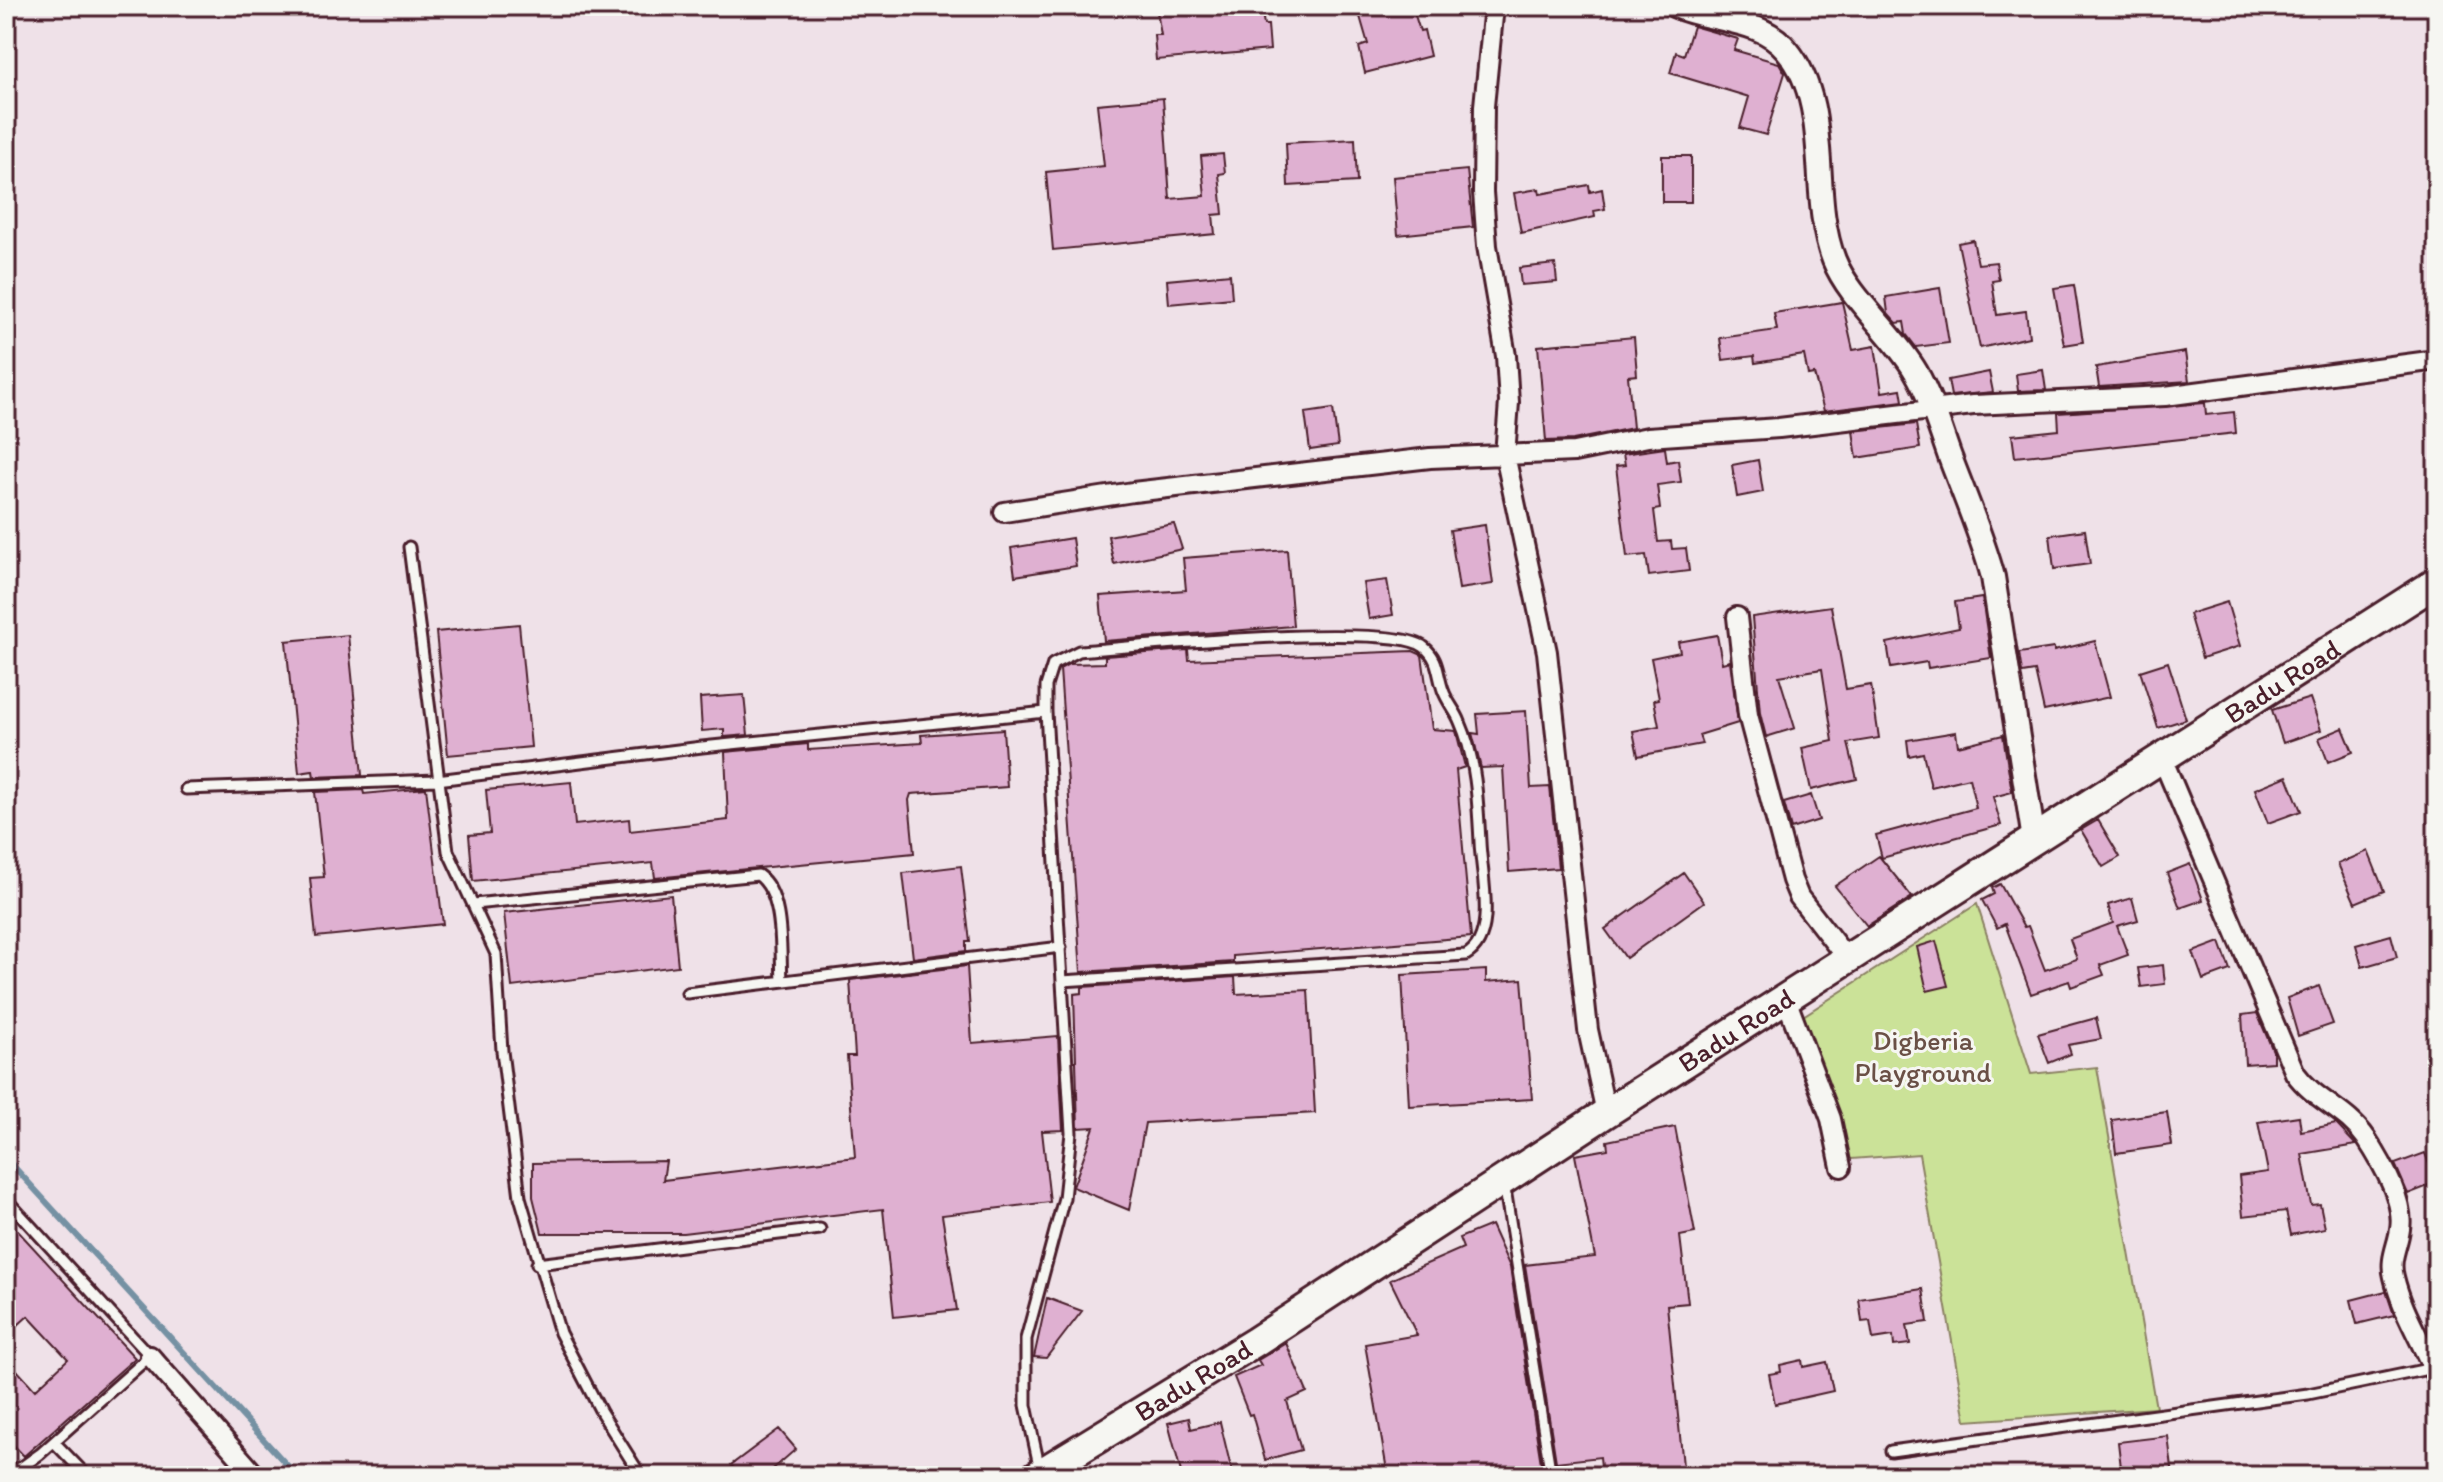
<svg xmlns="http://www.w3.org/2000/svg" width="2443" height="1482" font-family="Itim,sans-serif">
<style>
.green{fill:#cbe298;stroke:#8a8062;stroke-width:2}
.lines{fill:none;stroke-linecap:round;stroke-linejoin:round}
.stream{stroke:#7591a3;stroke-width:6}
.building{fill:#dfb0d1;stroke:#4a1f2b;stroke-width:2}
.service-casing{stroke:#4a1f2b;stroke-width:15}
.minor-casing{stroke:#4a1f2b;stroke-width:24}
.tertiary-casing{stroke:#4a1f2b;stroke-width:28}
.primary-casing{stroke:#4a1f2b;stroke-width:34}
.service{stroke:#f6f6f2;stroke-width:9}
.minor{stroke:#f6f6f2;stroke-width:18}
.tertiary{stroke:#f6f6f2;stroke-width:22}
.primary{stroke:#f6f6f2;stroke-width:28}
.labels{text-anchor:middle;stroke-width:6;stroke-linejoin:round;paint-order:stroke}
.street-label{font-size:28px;fill:#4a1f2b;stroke:#f6f6f2}
.park-label{font-size:28px;fill:#6a5046;stroke:#f6f6f2}
</style>
<rect width="100%" height="100%" fill="#efe1e8"/>
<filter id="ink" filterUnits="userSpaceOnUse"><feTurbulence type="fractalNoise" baseFrequency=".0125" numOctaves="2"/><feDisplacementMap in="SourceGraphic" scale="16" xChannelSelector="R" yChannelSelector="G"/><feConvolveMatrix kernelMatrix="1 2 1 2 8 2 1 2 1" color-interpolation-filters="sRGB"/></filter>
<g filter="url(#ink)">
<!-- green -->
<path class="green" d="M 1977,904 L 2031,1074 L 2097,1067 L 2156,1408 L 1966,1421 L 1919,1154 L 1838,1160 L 1800,1018 Z"/>
<g class="lines">
<!-- stream -->
<path class="stream" d="M 6,1158 L 297,1476"/>
</g>
<!-- building -->
<path class="building" d="M 1156,6 L 1261,6 L 1264,25 L 1268,25 L 1270,50 L 1156,60 L 1154,35 L 1161,35 Z
M 1357,6 L 1412,6 L 1420,31 L 1424,30 L 1430,56 L 1365,73 L 1359,47 L 1368,44 Z
M 1693,26 L 1738,39 L 1734,50 L 1779,63 L 1785,73 L 1766,135 L 1740,128 L 1749,97 L 1670,73 L 1676,52 L 1684,55 Z
M 1163,98 L 1170,199 L 1205,196 L 1201,156 L 1223,154 L 1225,173 L 1219,174 L 1223,214 L 1213,215 L 1215,234 L 1053,250 L 1046,172 L 1104,166 L 1097,104 Z
M 1355,139 L 1357,182 L 1288,186 L 1286,143 Z
M 1662,156 L 1691,156 L 1691,202 L 1662,202 Z
M 1467,170 L 1473,227 L 1398,235 L 1393,177 Z
M 1589,185 L 1590,192 L 1602,189 L 1605,209 L 1594,211 L 1595,217 L 1521,233 L 1514,193 L 1539,189 L 1540,194 Z
M 1973,240 L 1978,264 L 1996,262 L 1999,280 L 1992,281 L 1997,315 L 2026,311 L 2029,337 L 1980,348 L 1958,243 Z
M 1555,264 L 1557,282 L 1521,285 L 1519,268 Z
M 1230,274 L 1232,298 L 1169,304 L 1167,280 Z
M 2074,285 L 2083,342 L 2064,345 L 2054,288 Z
M 1940,288 L 1949,343 L 1916,347 L 1906,334 L 1904,322 L 1897,323 L 1888,313 L 1886,297 Z
M 1842,302 L 1853,350 L 1875,346 L 1882,392 L 1901,389 L 1903,401 L 1824,411 L 1814,374 L 1808,375 L 1804,355 L 1755,363 L 1754,356 L 1723,360 L 1720,338 L 1777,330 L 1774,313 Z
M 1634,337 L 1637,375 L 1628,376 L 1633,428 L 1573,440 L 1546,441 L 1538,346 Z
M 2185,352 L 2189,381 L 2099,387 L 2096,367 Z
M 2043,370 L 2046,390 L 2018,391 L 2016,374 Z
M 1989,372 L 1993,392 L 1951,396 L 1948,380 Z
M 2205,403 L 2206,415 L 2234,412 L 2236,433 L 2015,457 L 2012,435 L 2059,430 L 2058,413 Z
M 1333,409 L 1338,446 L 1310,450 L 1305,413 Z
M 1916,424 L 1920,448 L 1857,458 L 1853,431 Z
M 1665,448 L 1667,462 L 1678,460 L 1681,482 L 1657,485 L 1660,509 L 1654,510 L 1658,542 L 1671,541 L 1672,549 L 1686,548 L 1689,571 L 1649,576 L 1646,555 L 1627,557 L 1616,466 L 1625,465 L 1623,454 Z
M 1758,460 L 1763,492 L 1737,497 L 1732,465 Z
M 1174,524 L 1182,549 L 1114,564 L 1108,536 Z
M 1485,525 L 1493,584 L 1459,589 L 1450,530 Z
M 2085,530 L 2090,564 L 2054,569 L 2050,535 Z
M 1072,538 L 1076,566 L 1015,576 L 1011,548 Z
M 1287,550 L 1293,626 L 1104,641 L 1100,596 L 1186,590 L 1183,558 Z
M 1387,580 L 1393,615 L 1369,619 L 1363,583 Z
M 1982,598 L 1991,658 L 1928,668 L 1927,662 L 1891,668 L 1887,643 L 1959,628 L 1955,602 Z
M 2227,602 L 2240,646 L 2202,658 L 2189,614 Z
M 1831,606 L 1846,689 L 1871,685 L 1879,738 L 1848,743 L 1857,779 L 1811,790 L 1802,748 L 1833,741 L 1822,669 L 1779,676 L 1795,728 L 1766,737 L 1760,713 L 1752,617 Z
M 519,624 L 531,747 L 448,755 L 436,632 Z
M 348,635 L 362,775 L 314,777 L 313,771 L 299,773 L 286,641 Z
M 1717,635 L 1722,663 L 1730,661 L 1738,723 L 1699,735 L 1702,744 L 1638,756 L 1633,731 L 1659,726 L 1654,700 L 1659,699 L 1651,658 L 1680,652 L 1678,642 Z
M 2095,641 L 2110,697 L 2044,711 L 2035,671 L 2022,673 L 2019,653 L 2054,648 L 2054,651 Z
M 1188,650 L 1189,660 L 1413,651 L 1422,655 L 1432,729 L 1456,731 L 1465,767 L 1456,770 L 1471,937 L 1233,956 L 1233,962 L 1081,972 L 1060,669 L 1069,664 L 1105,663 L 1105,656 Z
M 2168,662 L 2186,719 L 2158,728 L 2140,671 Z
M 744,695 L 748,735 L 724,737 L 724,729 L 702,731 L 700,698 Z
M 2310,698 L 2321,730 L 2283,743 L 2272,710 Z
M 1526,711 L 1531,788 L 1550,787 L 1558,868 L 1509,872 L 1503,767 L 1481,768 L 1472,733 L 1479,734 L 1477,714 Z
M 2343,728 L 2353,752 L 2328,762 L 2319,738 Z
M 1003,729 L 1007,787 L 911,794 L 909,800 L 914,853 L 655,878 L 653,863 L 473,881 L 469,835 L 490,833 L 486,790 L 571,782 L 575,825 L 629,819 L 630,831 L 728,820 L 725,752 L 808,744 L 808,750 L 922,743 L 921,735 Z
M 1956,732 L 1958,746 L 2003,735 L 2012,792 L 1993,797 L 2001,825 L 1882,858 L 1876,835 L 1976,808 L 1969,778 L 1931,787 L 1923,753 L 1909,756 L 1907,740 Z
M 2287,776 L 2301,811 L 2268,823 L 2255,789 Z
M 426,788 L 443,924 L 316,937 L 310,878 L 324,877 L 315,792 L 363,790 L 364,794 Z
M 1811,795 L 1819,820 L 1791,829 L 1784,803 Z
M 2098,820 L 2120,857 L 2103,867 L 2081,830 Z
M 2368,851 L 2384,891 L 2355,903 L 2338,864 Z
M 1879,856 L 1912,897 L 1867,926 L 1835,886 Z
M 2190,864 L 2203,900 L 2180,908 L 2167,873 Z
M 961,866 L 970,942 L 966,942 L 966,951 L 913,958 L 903,873 Z
M 1684,873 L 1704,902 L 1626,958 L 1605,929 Z
M 2000,884 L 2024,927 L 2028,926 L 2045,970 L 2077,959 L 2070,939 L 2113,923 L 2108,905 L 2132,898 L 2138,920 L 2117,926 L 2128,955 L 2100,965 L 2104,975 L 2071,987 L 2069,981 L 2031,994 L 2005,924 L 1997,928 L 1982,900 L 1994,894 L 1992,888 Z
M 671,895 L 678,966 L 512,987 L 504,913 Z
M 2391,935 L 2397,957 L 2362,967 L 2356,945 Z
M 1936,941 L 1948,986 L 1927,991 L 1917,947 Z
M 2220,942 L 2230,970 L 2203,980 L 2193,952 Z
M 2163,965 L 2165,984 L 2141,987 L 2138,968 Z
M 967,966 L 972,1043 L 1058,1036 L 1063,1130 L 1042,1131 L 1050,1202 L 942,1215 L 957,1310 L 894,1317 L 883,1209 L 683,1233 L 542,1233 L 533,1197 L 533,1163 L 666,1161 L 663,1180 L 855,1157 L 847,1056 L 855,1056 L 850,980 Z
M 1486,970 L 1486,982 L 1522,979 L 1532,1099 L 1409,1106 L 1402,975 Z
M 1235,977 L 1236,994 L 1308,990 L 1315,1113 L 1145,1123 L 1129,1210 L 1073,1187 L 1094,1127 L 1078,1128 L 1074,994 L 1082,993 L 1082,987 Z
M 2319,986 L 2333,1024 L 2298,1036 L 2287,998 Z
M 2257,1013 L 2273,1051 L 2273,1062 L 2245,1064 L 2242,1015 Z
M 2096,1018 L 2101,1039 L 2068,1045 L 2071,1054 L 2049,1063 L 2038,1034 Z
M 2167,1112 L 2172,1145 L 2116,1153 L 2112,1120 Z
M 2299,1116 L 2301,1131 L 2336,1124 L 2356,1145 L 2302,1154 L 2311,1205 L 2320,1204 L 2325,1228 L 2291,1235 L 2286,1211 L 2243,1216 L 2239,1176 L 2268,1172 L 2258,1122 Z
M 1675,1127 L 1695,1233 L 1680,1236 L 1688,1303 L 1667,1305 L 1684,1476 L 1602,1476 L 1600,1457 L 1556,1462 L 1525,1265 L 1595,1257 L 1575,1155 L 1608,1149 L 1607,1141 Z
M 2425,1153 L 2436,1183 L 2408,1194 L 2395,1164 Z
M 6,1218 L 135,1358 L 24,1456 L 6,1437 L 6,1358 L 35,1390 L 68,1359 L 28,1316 L 6,1336 Z
M 1491,1225 L 1510,1267 L 1543,1476 L 1388,1476 L 1365,1344 L 1417,1335 L 1390,1280 L 1463,1248 L 1459,1238 Z
M 1923,1289 L 1928,1322 L 1907,1325 L 1910,1344 L 1894,1346 L 1893,1336 L 1873,1339 L 1870,1321 L 1862,1322 L 1859,1299 Z
M 2386,1291 L 2394,1315 L 2357,1324 L 2351,1300 Z
M 1047,1298 L 1082,1311 L 1046,1358 L 1034,1357 Z
M 1286,1343 L 1307,1392 L 1287,1401 L 1301,1450 L 1265,1460 L 1252,1414 L 1249,1415 L 1234,1377 L 1261,1365 L 1258,1360 Z
M 1802,1360 L 1803,1367 L 1827,1362 L 1833,1391 L 1775,1404 L 1769,1374 L 1781,1372 L 1780,1365 Z
M 1189,1418 L 1191,1429 L 1220,1422 L 1232,1472 L 1182,1476 L 1168,1423 Z
M 779,1429 L 796,1449 L 765,1476 L 741,1476 L 731,1465 Z
M 2168,1436 L 2173,1476 L 2122,1476 L 2118,1442 Z"/>
<g class="lines">
<!-- service casing -->
<g class="service-casing">
<path id="service" d="M 409,547 L 448,851 L 496,954 L 502,1051 L 520,1197 L 560,1333 L 601,1412 L 641,1476
M 186,789 L 437,780 L 702,747 L 1046,712
M 474,904 L 758,875 C 785,894 780,951 782,981
M 687,993 L 1061,947
M 1504,1183 L 1551,1476
M 6,1199 L 150,1356 L 40,1454 L 22,1467 L 6,1472
M 537,1264 L 820,1229
M 54,1442 L 87,1476
M 1891,1451 L 2308,1394 L 2433,1368
M 1040,1470 L 1026,1405 L 1026,1339 L 1064,1198 L 1071,1133 L 1046,712 L 1046,686 L 1053,664 L 1079,651 C 1133,647 1391,621 1424,647 C 1439,659 1437,673 1443,690 C 1447,702 1456,711 1460,722 C 1476,758 1478,803 1480,842 C 1481,874 1498,937 1466,955 L 1062,981"/>
</g>
<!-- minor casing -->
<g class="minor-casing">
<path id="minor" d="M 1494,6 L 1484,106 L 1483,192 L 1487,246 L 1506,356 L 1509,402 L 1505,455 L 1547,652 L 1588,1030 L 1606,1113
M 1004,512 L 1133,492 L 1430,458 L 1574,452 L 1648,437 L 1779,428 L 1973,405 L 2165,396 L 2437,360
M 1737,617 L 1748,715 L 1792,880 L 1799,897 L 1848,960
M 2162,758 L 2295,1073 C 2315,1101 2346,1109 2366,1138 C 2381,1161 2405,1201 2400,1229 C 2398,1246 2389,1259 2394,1277 C 2403,1315 2424,1344 2437,1379
M 1786,999 L 1831,1119 L 1841,1167
M 150,1356 L 256,1476"/>
</g>
<!-- tertiary casing -->
<g class="tertiary-casing">
<path id="tertiary" d="M 1676,6 C 1711,22 1760,17 1787,50 C 1834,107 1808,194 1834,260 C 1849,298 1894,334 1916,372 C 1931,398 1940,429 1950,457 C 1965,497 1982,536 1993,577 L 2034,840"/>
</g>
<!-- primary casing -->
<g class="primary-casing">
<g id="primary">
<path id="s1" d="M 1036,1476 L 1255,1342 L 1606,1113 L 2437,582"/>
</g>
</g>
<!-- service -->
<use href="#service" class="service"/>
<!-- minor -->
<use href="#minor" class="minor"/>
<!-- tertiary -->
<use href="#tertiary" class="tertiary"/>
<!-- primary -->
<use href="#primary" class="primary"/>
</g>
</g>
<g class="labels">
<!-- street labels -->
<g class="street-label">
<text dy="10" stroke="none"><textPath href="#s1" startOffset="1478">Badu Road</textPath></text>
<text dy="10" stroke="none"><textPath href="#s1" startOffset="830">Badu Road</textPath></text>
<text dy="10" stroke="none"><textPath href="#s1" startOffset="184">Badu Road</textPath></text>
</g>
<!-- park labels -->
<g class="park-label">
<text x="1923" y="1050">Digberia<tspan x="1923" dy="32">Playground</tspan></text>
</g>
</g>
<!-- margin -->
<rect width="2443" height="1482" fill="none" stroke="#f6f6f2" stroke-width="32"/>
<rect x="16" y="16" width="2411" height="1450" fill="none" stroke="#4a1f2b" stroke-width="3" filter="url(#ink)"/>
</svg>
